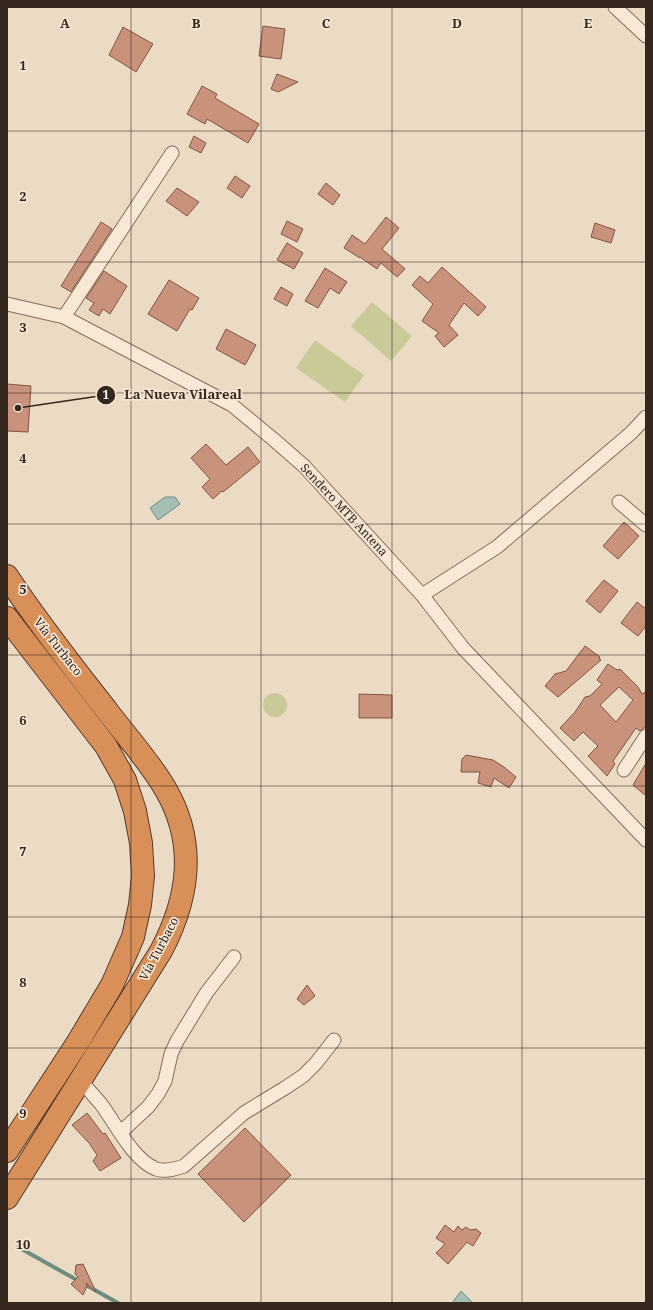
<svg xmlns="http://www.w3.org/2000/svg" width="653" height="1310" font-family="'Noto Serif',serif">
<style>
.green{fill:#cac998}
.water{fill:#a5bfb4;stroke:#6d8d81}
.lines{fill:none;stroke-linecap:round;stroke-linejoin:round}
.stream{stroke:#6d8d81;stroke-width:4}
.building{fill:#c8927b;stroke:#845442;fill-rule:evenodd}
.street-casing{stroke:#866d5b;stroke-width:15}
.highway-casing{stroke:#533c2f;stroke-width:24}
.street{stroke:#f7e9d6;stroke-width:13}
.highway{stroke:#d89058;stroke-width:22}
.grid{fill:none;stroke:#36271e;stroke-width:1;stroke-opacity:0.55}
.labels{text-anchor:middle;stroke-width:3.5;stroke-linejoin:round;paint-order:stroke}
.street-label{font-size:12px;fill:#36271e;stroke:#f4e6d3}
.grid-label{font-size:13px;text-anchor:middle;font-weight:bold;fill:#36271e;stroke:#f4e6d3;stroke-width:3.5;stroke-linejoin:round;paint-order:stroke}
.leader{fill:none;stroke:#36271e;stroke-width:1.5}
.callout-dot{fill:#36271e;stroke:#f4e6d3;stroke-width:1.5}
.mark-label{font-size:12px;text-anchor:middle;font-weight:bold;fill:#fff}
.callout-label{font-size:13px;text-anchor:middle;font-weight:bold;fill:#36271e;stroke:#f4e6d3;stroke-width:3.5;stroke-linejoin:round;paint-order:stroke}
</style>
<rect width="100%" height="100%" fill="#ecdbc4"/>
<!-- green -->
<path class="green" d="M 372,302 L 412,336 L 391,361 L 351,326 Z
M 315,340 L 364,375 L 345,402 L 296,368 Z
M263 705a12 12 0 1 1 24 0a12 12 0 1 1-24 0Z"/>
<!-- water -->
<path class="water" d="M 165,497 L 175,497 L 180,504 L 158,520 L 150,508 Z
M 461,1291 L 473,1303 L 452,1303 Z"/>
<g class="lines">
<!-- stream -->
<path class="stream" d="M 18,1247 L 118,1303"/>
</g>
<!-- building -->
<path class="building" d="M 263,26 L 285,29 L 281,59 L 259,56 Z
M 123,27 L 153,44 L 136,72 L 109,55 Z
M 277,74 L 298,82 L 278,92 L 271,89 Z
M 202,86 L 217,94 L 215,98 L 259,124 L 248,143 L 207,119 L 205,124 L 187,114 Z
M 194,136 L 206,143 L 201,153 L 189,147 Z
M 235,176 L 250,186 L 242,198 L 227,188 Z
M 326,183 L 340,195 L 333,205 L 318,194 Z
M 177,188 L 199,202 L 187,216 L 166,201 Z
M 386,217 L 399,228 L 382,249 L 405,269 L 397,277 L 381,263 L 377,269 L 360,257 L 360,258 L 344,248 L 352,235 L 365,244 Z
M 287,221 L 303,229 L 297,242 L 281,234 Z
M 101,222 L 112,229 L 71,292 L 61,286 Z
M 595,223 L 615,230 L 611,243 L 591,237 Z
M 287,243 L 303,253 L 294,269 L 277,260 Z
M 442,267 L 486,307 L 478,316 L 464,303 L 449,325 L 458,335 L 444,347 L 435,336 L 439,333 L 422,321 L 433,304 L 412,285 L 420,276 L 428,283 Z
M 325,268 L 347,282 L 339,294 L 330,288 L 318,308 L 305,301 Z
M 104,271 L 127,286 L 110,314 L 103,309 L 99,316 L 89,310 L 94,303 L 86,298 Z
M 169,280 L 199,298 L 192,310 L 190,309 L 177,331 L 148,314 Z
M 281,287 L 293,294 L 287,306 L 274,299 Z
M 226,329 L 256,345 L 245,365 L 216,349 Z
M 7,384 L 31,386 L 28,432 L 7,431 Z
M 206,444 L 226,465 L 248,447 L 260,462 L 223,492 L 222,491 L 213,499 L 202,487 L 210,479 L 191,458 Z
M 624,522 L 639,536 L 618,559 L 603,546 Z
M 604,580 L 618,591 L 600,613 L 586,601 Z
M 637,602 L 646,609 L 646,626 L 638,636 L 621,623 Z
M 585,646 L 600,657 L 599,659 L 601,660 L 558,697 L 545,686 L 555,674 L 566,671 Z
M 608,664 L 617,670 L 620,669 L 638,687 L 642,694 L 646,692 L 646,726 L 640,731 L 636,728 L 613,761 L 615,764 L 607,776 L 588,756 L 598,746 L 583,732 L 574,741 L 560,728 L 575,712 L 585,697 L 590,696 L 602,684 L 597,680 ZM 619,687 L 633,700 L 616,722 L 600,705 Z
M 359,694 L 392,695 L 392,718 L 359,718 Z
M 466,755 L 493,760 L 504,767 L 516,777 L 509,788 L 494,778 L 491,787 L 478,783 L 480,772 L 461,772 L 462,759 Z
M 646,763 L 646,796 L 633,785 Z
M 307,985 L 315,996 L 304,1005 L 297,999 Z
M 87,1113 L 103,1134 L 105,1133 L 121,1158 L 100,1171 L 93,1161 L 97,1155 L 89,1143 L 72,1125 Z
M 245,1128 L 291,1175 L 244,1222 L 198,1174 Z
M 445,1225 L 454,1232 L 458,1226 L 462,1230 L 466,1227 L 470,1230 L 476,1229 L 481,1233 L 473,1246 L 467,1242 L 448,1264 L 436,1253 L 445,1244 L 436,1238 Z
M 83,1264 L 96,1292 L 86,1283 L 87,1286 L 83,1295 L 71,1284 L 78,1277 L 75,1274 L 76,1265 Z"/>
<g class="lines">
<!-- street casing -->
<g class="street-casing">
<path id="street" d="M 615,7 L 646,36
M 7,304 L 64,317 L 232,405 L 273,439 L 304,466 L 422,595 L 463,648 L 646,840
M 64,317 L 172,153
M 619,502 L 646,525
M 422,595 L 497,547 L 631,433 L 646,417
M 624,770 L 646,736
M 81,1081 C 87,1088 94,1096 101,1104 C 116,1124 133,1160 156,1169 C 165,1172 175,1169 184,1166 L 244,1113 L 285,1088 L 303,1076 L 316,1063 L 334,1040
M 121,1132 L 148,1107 L 158,1094 L 165,1081 L 171,1054 L 177,1041 L 207,992 L 234,957"/>
</g>
<!-- highway casing -->
<g class="highway-casing">
<path id="highway" d="M 7,576 C 38,623 73,667 108,712 C 127,737 150,762 166,790 C 197,844 189,898 161,951 L 7,1198
M 7,618 L 106,746 L 125,780 L 135,811 L 141,843 L 143,876 L 140,905 L 133,937 L 112,985 L 78,1042 L 7,1151"/>
</g>
<!-- street -->
<use href="#street" class="street"/>
<!-- highway -->
<use href="#highway" class="highway"/>
</g>
<!-- grid -->
<path class="grid" d="M 131,7 L 131,1303M 261,7 L 261,1303M 392,7 L 392,1303M 522,7 L 522,1303M 7,131 L 646,131M 7,262 L 646,262M 7,393 L 646,393M 7,524 L 646,524M 7,655 L 646,655M 7,786 L 646,786M 7,917 L 646,917M 7,1048 L 646,1048M 7,1179 L 646,1179"/>
<g class="labels">
<!-- street labels -->
<g class="street-label">
<text transform="translate(344 510) rotate(47)" y="4">Sendero MTB Antena</text>
<text transform="translate(58 647) rotate(52)" y="4">Vía Turbaco</text>
<text transform="translate(159 949) rotate(-62)" y="4">Vía Turbaco</text>
</g>
</g>
<g class="grid-label">
<text x="65" y="28">A</text>
<text x="196" y="28">B</text>
<text x="326" y="28">C</text>
<text x="457" y="28">D</text>
<text x="588" y="28">E</text>
<text x="23" y="70">1</text>
<text x="23" y="201">2</text>
<text x="23" y="332">3</text>
<text x="23" y="463">4</text>
<text x="23" y="594">5</text>
<text x="23" y="725">6</text>
<text x="23" y="856">7</text>
<text x="23" y="987">8</text>
<text x="23" y="1118">9</text>
<text x="23" y="1249">10</text>
</g>
<!-- callouts -->
<path class="leader" d="M18 408L106 395"/>
<g class="callout-dot">
<circle cx="18" cy="408" r="4"/>
<circle cx="106" cy="395" r="10"/>
</g>
<g class="mark-label">
<text x="106" y="399">1</text>
</g>
<g class="callout-label">
<text x="183" y="399">La Nueva Vilareal</text>
</g>
<!-- border -->
<rect width="653" height="1310" fill="none" stroke="#36271e" stroke-width="16"/>
</svg>
